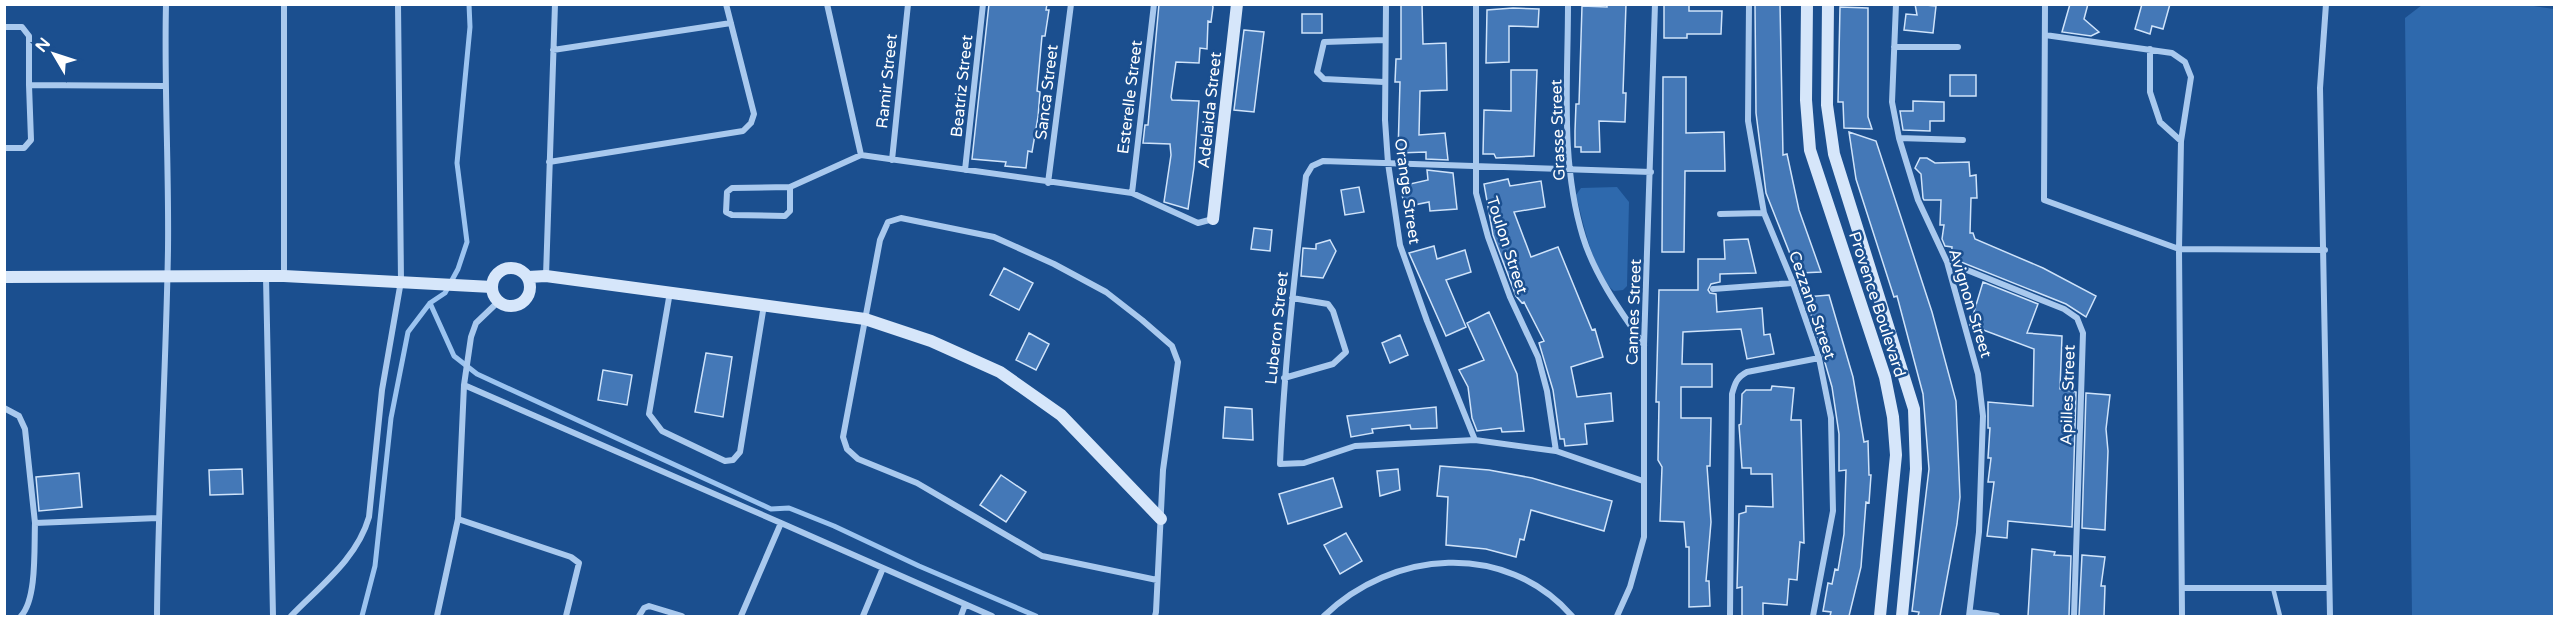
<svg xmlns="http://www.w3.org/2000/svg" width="2559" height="621" font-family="'Varela Round',sans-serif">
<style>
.green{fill:#2e69ad}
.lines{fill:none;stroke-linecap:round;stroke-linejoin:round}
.stream{stroke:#9cc4f0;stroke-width:5}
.building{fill:#4478b7;stroke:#cfe3fa;stroke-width:1.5}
.lane{stroke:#a9c9ee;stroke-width:4.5}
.street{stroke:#a9c9ee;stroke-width:6}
.secondary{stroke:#d6e6fa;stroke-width:12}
.labels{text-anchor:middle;stroke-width:5;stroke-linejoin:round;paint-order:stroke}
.street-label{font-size:16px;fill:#fff;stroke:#1b4f8f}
</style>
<rect width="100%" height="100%" fill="#1b4f8f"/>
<!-- green -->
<path class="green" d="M 2527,5 L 2554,9 L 2554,616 L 2412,616 L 2405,18 L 2422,5 Z
M 1617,187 L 1629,202 L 1627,286 L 1623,290 L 1614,291 C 1593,274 1583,221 1576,195 L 1581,188 Z"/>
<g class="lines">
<!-- stream -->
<path class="stream" d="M 430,303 L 454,356 L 477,374 L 771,509 L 789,508 L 834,526 L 919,566 L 1036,616
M 362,616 L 375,566 L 391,418 L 408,332 L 430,303 L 445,293 L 458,269 L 467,242 L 457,163 L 470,27 L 469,4"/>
</g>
<!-- building -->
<path class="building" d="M 989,4 L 1047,4 L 1046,10 L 1049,10 L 1045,36 L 1042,36 L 1037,91 L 1040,92 L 1038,117 L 1032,152 L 1028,151 L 1026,168 L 1005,166 L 1006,162 L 972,159 Z
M 1159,4 L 1212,4 L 1213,7 L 1211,22 L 1208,21 L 1207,49 L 1200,48 L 1199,63 L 1176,62 L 1171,97 L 1172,100 L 1199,101 L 1194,167 L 1188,209 L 1164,202 L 1171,155 L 1170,144 L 1143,143 L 1145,125 L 1148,125 Z
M 1401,4 L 1422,4 L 1423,44 L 1446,43 L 1447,90 L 1420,91 L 1419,135 L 1445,133 L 1448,160 L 1426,159 L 1426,152 L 1398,153 L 1400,82 L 1395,82 L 1396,59 L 1401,59 Z
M 1607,4 L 1626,4 L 1623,93 L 1626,93 L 1625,122 L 1599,121 L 1600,152 L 1581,152 L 1581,147 L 1575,147 L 1575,131 L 1576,104 L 1579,104 L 1582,6 L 1607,7 Z
M 1664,4 L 1689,4 L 1689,11 L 1722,11 L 1721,34 L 1687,34 L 1687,38 L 1664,38 Z
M 1755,4 L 1780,4 L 1783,155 L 1787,154 L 1799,210 L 1821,272 L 1800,273 L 1799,269 L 1796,269 L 1766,193 L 1756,113 Z
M 1915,4 L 1936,6 L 1933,33 L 1904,30 L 1906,14 L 1917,15 Z
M 2070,4 L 2088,4 L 2084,19 L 2099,32 L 2091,36 L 2062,32 Z
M 2142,4 L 2170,4 L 2163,29 L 2152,26 L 2150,34 L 2135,29 Z
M 1840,7 L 1868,8 L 1868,117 L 1872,129 L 1844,128 L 1843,102 L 1838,102 Z
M 1513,8 L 1539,9 L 1538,27 L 1509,26 L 1509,62 L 1486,63 L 1487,10 Z
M 1302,14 L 1322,14 L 1322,33 L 1302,33 Z
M 1244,30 L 1264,32 L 1254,112 L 1234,110 Z
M 1511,70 L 1537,70 L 1534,156 L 1496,158 L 1494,154 L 1483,154 L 1484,110 L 1511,111 Z
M 1950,75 L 1976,75 L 1976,96 L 1950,96 Z
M 1663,77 L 1686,77 L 1686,133 L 1724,132 L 1725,171 L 1685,171 L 1684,252 L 1662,252 Z
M 1913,101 L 1944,102 L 1944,121 L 1930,121 L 1930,131 L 1903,130 L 1900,111 L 1913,111 Z
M 1849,132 L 1876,141 L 1932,312 L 1956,401 L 1960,497 L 1957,524 L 1940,616 L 1918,616 L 1919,612 L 1912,611 L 1929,469 L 1923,394 L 1897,296 L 1894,297 L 1856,179 Z
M 1920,158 L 1927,158 L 1935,163 L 1969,162 L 1970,176 L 1976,175 L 1977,198 L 1971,198 L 1970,233 L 1973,233 L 1975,239 L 2043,268 L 2096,296 L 2086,317 L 2066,304 L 1951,258 L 1952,247 L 1945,246 L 1942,239 L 1944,225 L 1940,225 L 1941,200 L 1924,200 L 1923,198 L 1921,174 L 1915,168 Z
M 1427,170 L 1453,173 L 1457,209 L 1430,211 L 1429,202 L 1404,207 L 1401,186 L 1428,180 Z
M 1508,179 L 1510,186 L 1541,181 L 1545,207 L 1514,212 L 1531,257 L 1558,247 L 1592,330 L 1595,329 L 1603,357 L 1571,367 L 1577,397 L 1611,393 L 1613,421 L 1585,424 L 1587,444 L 1565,446 L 1564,439 L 1560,439 L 1553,390 L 1539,343 L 1544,341 L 1524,302 L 1522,303 L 1516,296 L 1493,235 L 1484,184 Z
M 1359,187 L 1364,212 L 1345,215 L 1341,190 Z
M 1254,228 L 1272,230 L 1270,251 L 1251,249 Z
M 1748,239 L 1756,273 L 1720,274 L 1720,282 L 1711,284 L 1708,290 L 1710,293 L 1716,294 L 1717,312 L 1762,308 L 1764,335 L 1770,334 L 1774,354 L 1747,359 L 1741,329 L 1683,332 L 1682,364 L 1712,364 L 1712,387 L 1681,387 L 1681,418 L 1711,418 L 1710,466 L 1707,466 L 1711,522 L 1706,581 L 1709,581 L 1710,606 L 1689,607 L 1689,547 L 1686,547 L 1684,522 L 1660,521 L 1662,467 L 1658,460 L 1659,402 L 1656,402 L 1659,290 L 1698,290 L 1698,259 L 1725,259 L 1724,240 Z
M 1330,240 L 1336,251 L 1323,278 L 1301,276 L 1303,248 L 1316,249 L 1316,244 Z
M 1434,246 L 1437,259 L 1465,250 L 1471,272 L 1446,280 L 1466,327 L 1446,336 L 1409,253 Z
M 1004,268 L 1033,283 L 1019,310 L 990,295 Z
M 1983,282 L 2038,304 L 2027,333 L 2062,336 L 2060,389 L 2076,392 L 2072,527 L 2008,521 L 2007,538 L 1987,536 L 1994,482 L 1988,482 L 1991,458 L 1988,458 L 1990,428 L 1988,428 L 1988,402 L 2033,406 L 2034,349 L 1970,325 Z
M 1829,295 L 1853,377 L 1864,442 L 1868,441 L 1869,475 L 1871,475 L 1869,503 L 1866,502 L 1861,567 L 1849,616 L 1830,616 L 1831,612 L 1823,611 L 1828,583 L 1832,584 L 1835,569 L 1838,570 L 1844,534 L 1846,470 L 1839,471 L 1839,434 L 1832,387 L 1806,297 Z
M 1489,312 L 1517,374 L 1524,431 L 1502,432 L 1501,428 L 1477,431 L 1472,418 L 1468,387 L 1459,370 L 1484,360 L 1467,323 Z
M 1029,333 L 1049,344 L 1036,370 L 1016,360 Z
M 1400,335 L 1408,355 L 1390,363 L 1382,343 Z
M 706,353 L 732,357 L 723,417 L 695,412 Z
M 603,370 L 632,375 L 627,405 L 598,400 Z
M 1772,386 L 1794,388 L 1791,420 L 1801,420 L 1804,543 L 1800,542 L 1797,580 L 1789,579 L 1787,605 L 1763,603 L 1763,616 L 1742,616 L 1742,587 L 1737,588 L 1739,514 L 1746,512 L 1746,506 L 1773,507 L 1772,474 L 1751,474 L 1751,468 L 1742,468 L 1739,425 L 1741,424 L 1742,394 L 1746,390 L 1771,390 Z
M 2086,393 L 2110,395 L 2106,429 L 2108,451 L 2105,530 L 2082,528 Z
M 1225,407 L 1252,409 L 1253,440 L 1223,438 Z
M 1436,407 L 1437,428 L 1411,429 L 1410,425 L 1372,429 L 1373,433 L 1351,437 L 1347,416 Z
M 1440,466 L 1489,470 L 1532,478 L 1612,501 L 1604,531 L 1531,510 L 1524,540 L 1520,539 L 1516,557 L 1486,549 L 1446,545 L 1448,497 L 1437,496 Z
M 242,469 L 243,494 L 210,495 L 209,470 Z
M 1398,469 L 1400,490 L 1380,496 L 1377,471 Z
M 79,473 L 82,507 L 39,511 L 36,477 Z
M 1001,475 L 1026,492 L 1006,522 L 980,505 Z
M 1333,478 L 1342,507 L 1288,524 L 1279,494 Z
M 1346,533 L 1362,561 L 1340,574 L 1324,545 Z
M 2032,549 L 2055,552 L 2054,555 L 2071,556 L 2069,616 L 2028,616 Z
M 2082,555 L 2105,557 L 2101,586 L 2105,586 L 2104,616 L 2079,616 Z"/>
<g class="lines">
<!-- lane -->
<path class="lane" d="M 2273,588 L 2280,616"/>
<!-- street -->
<path class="street" d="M 827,4 L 861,155
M 1386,4 L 1385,120 L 1388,163 L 1400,245 L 1427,321 L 1475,440
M 1476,4 L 1476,193 L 1488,237 L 1510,297 L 1538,357 L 1547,391 L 1556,451
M 1568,4 C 1568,82 1560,162 1583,237 C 1595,276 1621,312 1644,345
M 1749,4 L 1748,121 L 1764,213 L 1793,283 L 1819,358 L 1831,418 L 1833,511 L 1813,616
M 1896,4 L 1892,102 L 1899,138 L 1918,200 L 1947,262 L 1978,374 L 1983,416 L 1979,532 L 1969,616
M 2045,4 L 2044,200 L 2179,249 L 2325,250
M 2326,4 L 2320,88 L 2330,616
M 4,27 L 22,27 L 29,36 L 29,85 L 164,86
M 2045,35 L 2172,53 L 2185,62 L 2191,77 L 2181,141
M 1894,47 L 1958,47
M 2150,49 L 2150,92 L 2160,122 L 2181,141 L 2179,249 L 2182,616
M 553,50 L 731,23
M 1384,82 L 1324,79 L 1317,72 L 1324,42 L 1385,40
M 1899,138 L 1963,140
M 4,148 L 24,148 L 31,140 L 29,85
M 892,160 L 908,4
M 549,162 L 743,131 L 751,123 L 754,114 L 726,4
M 965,170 L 983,4
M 1048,183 L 1071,4
M 790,187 L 790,211 L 785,216 L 732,215 L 726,212 L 727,192 L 732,188 L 790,187 L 861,155 L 1132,193 L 1198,223 L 1213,219
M 1132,193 L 1154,4
M 1720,214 L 1764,213
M 1947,262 L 2064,309 L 2077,318 L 2083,333 L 2074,616
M 284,276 L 284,4
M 546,276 L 555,4
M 266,277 L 273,616
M 1713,289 L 1793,283
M 670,292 L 649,414 L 662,431 L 725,461 L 733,460 L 740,452 L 764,305
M 1284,378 L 1333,364 L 1346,352 L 1333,311 L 1328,304 L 1292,298
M 464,385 L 781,523
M 4,408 L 19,416 L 25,429 L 35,523
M 1643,481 L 1556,451 L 1475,440 L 1355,446 L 1304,463 L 1280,464 C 1284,367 1295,272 1306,176 L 1312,166 L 1323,161 L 1651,172
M 458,519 L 571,557 L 579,563 L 566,616
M 2183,588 L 2329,588
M 1970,612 L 1997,616
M 21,616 C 37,599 34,548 35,523 L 158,518
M 157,616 C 158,494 166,372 168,249 C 169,168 164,86 166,4
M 291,616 C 320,586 357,559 369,517 L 382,390 L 401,281 L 398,4
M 437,616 L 458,519 L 464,385 L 471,337 L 476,323 L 499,301
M 639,616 L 644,608 L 649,606 L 682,616
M 741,616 L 781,523 L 992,616
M 863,616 L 883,568
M 961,616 L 965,605
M 1155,616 L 1156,612 L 1163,470 L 1178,362 L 1172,346 L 1142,320 L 1106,292 L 1054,264 L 994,237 L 901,218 L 888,222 L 880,240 L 843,437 L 847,449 L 858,459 L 917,483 L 1042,556 L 1157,580
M 1324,616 C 1392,550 1505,540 1572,616
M 1617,616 L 1630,587 L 1644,537 L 1644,345 L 1655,4
M 1730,616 L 1732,394 C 1735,383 1737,377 1747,372 L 1819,358"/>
<!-- secondary -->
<path class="secondary" d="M 1807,4 L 1806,100 L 1810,150 L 1885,377 L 1893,417 L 1896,455 L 1880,616
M 1828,4 L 1827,105 L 1834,154 L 1914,409 L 1916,469 L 1902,616
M 1213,219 L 1237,4
M492 287a19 19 0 1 1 38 0a19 19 0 1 1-38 0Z
M 4,277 L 284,276 L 492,287
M 528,277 L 546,276 L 865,319 L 931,341 L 1000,372 L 1061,415 L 1161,519"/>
</g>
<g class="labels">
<!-- street labels -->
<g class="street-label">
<text transform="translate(886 81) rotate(-84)" y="6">Ramir Street</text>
<text transform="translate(961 86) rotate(-84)" y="6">Beatriz Street</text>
<text transform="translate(1046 92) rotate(-83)" y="6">Sanca Street</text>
<text transform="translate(1129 97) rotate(-83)" y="6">Esterelle Street</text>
<text transform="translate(1209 110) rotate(-84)" y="6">Adelaida Street</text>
<text transform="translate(1557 130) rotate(-92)" y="6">Grasse Street</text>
<text transform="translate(1408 191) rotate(82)" y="6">Orange Street</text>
<text transform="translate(1508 245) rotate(72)" y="6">Toulon Street</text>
<text transform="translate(1971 303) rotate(73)" y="6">Avignon Street</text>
<text transform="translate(1878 304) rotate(72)" y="6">Provence Boulevard</text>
<text transform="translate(1813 305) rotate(71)" y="6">Cezzane Street</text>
<text transform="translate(1633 312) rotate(-88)" y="6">Cannes Street</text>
<text transform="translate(1276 328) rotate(-84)" y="6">Luberon Street</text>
<text transform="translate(2067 395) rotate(-88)" y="6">Apilles Street</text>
</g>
</g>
<!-- border -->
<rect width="2559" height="621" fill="none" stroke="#ffffff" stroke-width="12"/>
<!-- north arrow -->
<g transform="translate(54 54) rotate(309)" stroke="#1b4f8f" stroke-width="4.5" paint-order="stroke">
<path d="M0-4.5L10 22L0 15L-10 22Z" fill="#ffffff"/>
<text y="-9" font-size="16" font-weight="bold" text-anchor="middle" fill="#ffffff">N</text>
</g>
</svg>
